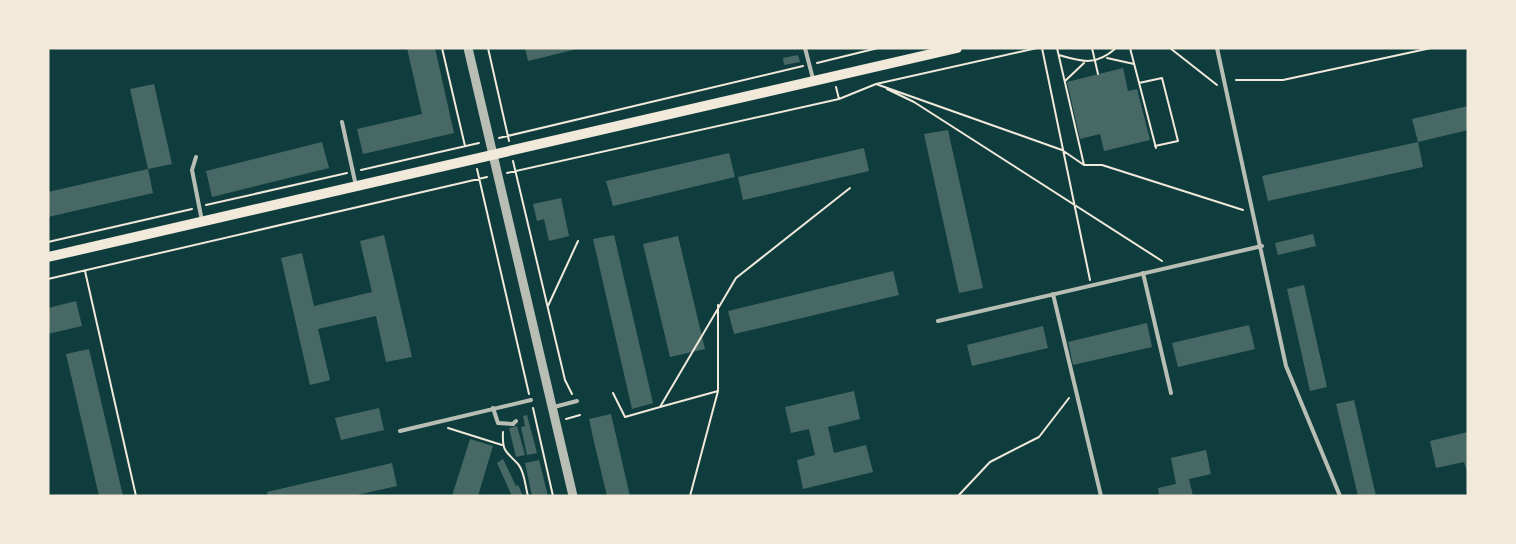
<svg xmlns="http://www.w3.org/2000/svg" width="1516" height="544" font-family="Ubuntu,sans-serif">
<style>
.building{fill:#486865}
.lines{fill:none;stroke-linecap:round;stroke-linejoin:round}
.path{stroke:#f1e9da;stroke-width:2}
.service{stroke:#b8beb3;stroke-width:4}
.tertiary{stroke:#b8beb3;stroke-width:9}
.secondary{stroke:#f1e9da;stroke-width:10}
</style>
<rect width="100%" height="100%" fill="#0f3d3e"/>
<!-- building -->
<path class="building" d="M 407,48 L 435,48 L 454,133 L 363,154 L 357,129 L 422,114 Z
M 525,48 L 577,48 L 577,49 L 528,61 Z
M 798,55 L 800,62 L 784,65 L 783,58 Z
M 1123,68 L 1128,91 L 1137,89 L 1150,140 L 1104,151 L 1100,134 L 1080,139 L 1067,82 Z
M 154,84 L 172,164 L 148,169 L 153,193 L 48,217 L 48,192 L 148,169 L 130,89 Z
M 1468,106 L 1468,130 L 1418,142 L 1412,119 Z
M 948,130 L 983,288 L 959,293 L 924,134 Z
M 322,142 L 329,168 L 212,197 L 206,171 Z
M 1418,142 L 1423,167 L 1268,201 L 1262,176 Z
M 864,148 L 869,171 L 743,200 L 738,177 Z
M 729,153 L 735,177 L 613,206 L 606,181 Z
M 561,198 L 569,236 L 549,241 L 544,219 L 537,221 L 533,204 Z
M 1313,234 L 1316,246 L 1278,255 L 1275,243 Z
M 384,235 L 412,357 L 386,362 L 376,316 L 318,329 L 330,380 L 310,385 L 281,258 L 302,253 L 314,306 L 372,292 L 360,241 Z
M 614,235 L 653,403 L 632,409 L 593,239 Z
M 678,236 L 705,349 L 670,357 L 643,244 Z
M 893,271 L 899,295 L 734,334 L 728,311 Z
M 1304,285 L 1327,387 L 1310,391 L 1287,289 Z
M 76,301 L 82,326 L 48,334 L 48,308 Z
M 1147,323 L 1152,347 L 1073,365 L 1068,342 Z
M 1249,325 L 1255,349 L 1178,367 L 1172,343 Z
M 1043,326 L 1048,348 L 972,366 L 967,345 Z
M 89,349 L 123,496 L 99,496 L 66,354 Z
M 854,391 L 860,419 L 828,427 L 834,453 L 866,445 L 873,472 L 803,489 L 797,460 L 815,455 L 809,429 L 791,433 L 785,407 Z
M 1354,400 L 1376,496 L 1358,496 L 1336,404 Z
M 379,408 L 384,430 L 341,440 L 335,418 Z
M 611,414 L 630,496 L 607,496 L 594,442 L 589,419 Z
M 527,415 L 537,453 L 527,455 L 521,427 L 525,426 L 523,416 Z
M 517,426 L 525,455 L 516,457 L 509,428 Z
M 1468,432 L 1468,475 L 1464,462 L 1436,468 L 1430,441 Z
M 470,439 L 493,446 L 478,496 L 452,496 Z
M 1206,450 L 1211,474 L 1189,479 L 1193,496 L 1159,496 L 1158,488 L 1176,484 L 1171,458 Z
M 503,459 L 516,486 L 518,485 L 523,496 L 512,496 L 497,463 Z
M 539,460 L 548,496 L 532,496 L 525,463 Z
M 392,463 L 397,486 L 352,496 L 268,496 L 267,492 Z"/>
<g class="lines">
<!-- path -->
<path class="path" d="M 442,48 L 465,146
M 488,48 L 509,141
M 1042,48 L 1090,280
M 1057,48 L 1084,165
M 1092,48 L 1098,74
M 1130,48 L 1156,148
M 1170,48 L 1217,85
M 1059,55 C 1083,62 1096,66 1116,48
M 1107,58 L 1134,64
M 817,63 L 878,48
M 1236,80 L 1283,80 L 1431,48
M 1065,81 L 1084,63
M 1139,83 L 1162,78 L 1178,141 L 1155,146
M 876,84 L 1062,150 L 1084,165 L 1102,165 L 1243,210
M 836,87 L 839,99
M 887,89 L 914,102 L 1162,261
M 499,138 L 803,66
M 513,161 L 565,380 L 572,394
M 477,169 L 529,394
M 361,170 L 479,143
M 507,173 L 839,99 L 876,84 L 1037,48
M 206,205 L 347,173
M 48,242 L 192,209
M 85,271 L 136,496
M 48,279 L 487,177
M 718,305 L 718,391 L 660,407 L 736,278 L 850,188
M 548,306 L 578,241
M 613,393 L 625,417 L 660,407
M 533,408 L 553,496
M 566,419 L 580,415
M 448,428 L 502,445
M 503,432 C 502,452 506,451 518,464 C 525,472 525,486 528,496
M 690,496 L 718,391
M 958,496 L 990,462 L 1039,437 L 1069,398"/>
<!-- service -->
<path class="service" d="M 805,48 L 813,79
M 1217,48 L 1286,366 L 1340,496
M 342,122 L 356,186
M 196,157 L 192,170 L 202,221
M 1143,273 L 1171,393
M 1053,294 L 1101,496
M 938,321 L 1262,246
M 554,407 L 577,401
M 493,408 L 498,423 L 513,424 L 516,421
M 400,431 L 531,400"/>
<!-- tertiary -->
<path class="tertiary" d="M 468,48 L 573,496"/>
<!-- secondary -->
<path class="secondary" d="M 48,257 L 957,48"/>
</g>
<!-- border -->
<rect width="1516" height="544" fill="none" stroke="#f1e9da" stroke-width="99"/>
</svg>
